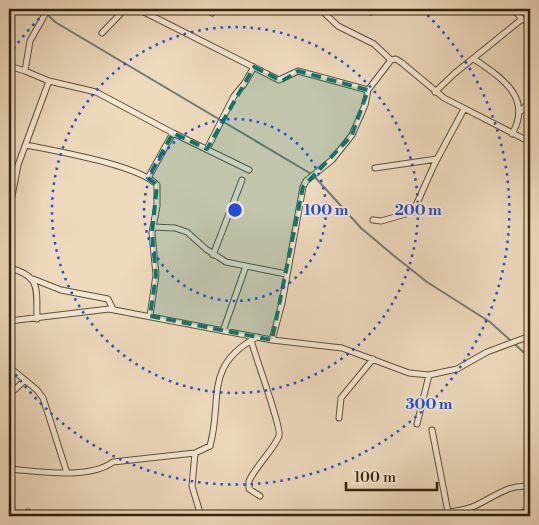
<svg xmlns="http://www.w3.org/2000/svg" width="539" height="525" font-family="'Libre Bodoni',serif">
<style>
.lines{fill:none;stroke-linecap:round;stroke-linejoin:round}
.stream{stroke:#727c74;stroke-width:2}
.street-casing{stroke:#605038;stroke-width:7}
.street{stroke:#f3e6d3;stroke-width:5}
.marked{fill:#0f766e;fill-opacity:0.2;stroke:#0f766e;stroke-width:4;stroke-dasharray:10 6;stroke-linejoin:round}
.ring{fill:none;stroke:#1d4ed8;stroke-width:2.5;stroke-dasharray:2.5 5}
.centre{fill:#1d4ed8;stroke:#f3e6d3;stroke-width:2.5}
.ring-label{font-size:15px;text-anchor:middle;font-weight:bold;fill:#1d4ed8;stroke:#f3e6d3;stroke-width:4;stroke-linejoin:round;paint-order:stroke}
</style>
<rect width="100%" height="100%" fill="#edd9bc"/>
<filter id="stains"><feTurbulence type="fractalNoise" baseFrequency=".004" numOctaves="4"/><feColorMatrix values="0 0 0 0 .2 0 0 0 0 .09 0 0 0 0 .02 0 0 0 .5 -.17"/></filter>
<radialGradient id="worn" r=".72"><stop offset=".6" stop-color="#630" stop-opacity="0"/><stop offset="1" stop-color="#630" stop-opacity=".3"/></radialGradient>
<g class="lines">
<!-- stream -->
<path class="stream" d="M 37,9 L 45,12 L 55,22 L 313,175 L 361,228 L 393,255 L 427,282 L 490,322 L 530,358"/>
<!-- street casing -->
<g class="street-casing">
<path id="street" d="M 138,9 L 279,80 L 298,71 L 368,90
M 207,9 L 212,13
M 320,9 L 338,26 L 374,44 L 391,60
M 513,9 L 522,19 L 530,23
M 370,12 L 389,9
M 102,33 L 125,9
M 474,59 C 502,78 533,98 512,134
M 9,66 L 25,71
M 49,81 L 96,92 L 173,133 L 249,170
M 435,92 L 455,73 L 522,19
M 521,111 L 530,101
M 26,145 C 55,151 139,165 157,185 L 157,206 L 152,233 L 156,275 L 150,316
M 207,149 L 234,96 L 244,84 L 254,67
M 375,168 L 437,159
M 148,178 L 173,133
M 9,211 L 18,165 L 49,81 L 25,71 L 30,41 L 48,9
M 373,220 L 381,221 L 413,212 L 435,163 L 464,109
M 153,227 L 175,228 L 187,232 L 206,249 L 226,262 L 286,274
M 213,255 L 242,180
M 9,268 C 42,276 36,290 37,319
M 33,279 L 61,290 L 108,299 L 113,309
M 9,321 L 109,309 L 272,340 L 342,348 L 409,373 L 429,375 L 457,369 L 487,352 L 530,336
M 223,331 L 246,266
M 251,340 C 255,356 282,428 279,436 C 274,449 256,466 249,481 L 249,489 L 260,496
M 272,340 L 282,303 L 303,187 L 306,181 L 332,160 L 352,135 L 365,105 L 368,90 L 391,60 L 396,59 L 402,63 L 444,98 L 530,142
M 9,367 L 37,390 L 43,398 L 67,473
M 9,395 L 24,381
M 339,418 L 341,398 L 373,359
M 417,424 L 429,375
M 432,430 L 448,512
M 9,469 C 37,471 89,480 113,462 L 195,453
M 28,512 L 29,516
M 201,516 L 192,486 L 195,453 L 210,446 C 223,399 203,366 257,337
M 438,516 C 449,511 461,511 472,507 C 490,500 510,482 530,487
M 516,516 L 530,509"/>
</g>
<!-- street -->
<use href="#street" class="street"/>
</g>
<!-- marked area -->
<path class="marked" d="M 254,67 L 282,81 L 298,71 L 368,90 L 352,135 L 303,187 L 272,340 L 150,316 L 156,275 L 152,233 L 157,185 L 148,178 L 173,133 L 207,149 Z"/>
<!-- distance rings -->
<g class="ring">
<circle cx="235" cy="210" r="91"/>
<circle cx="235" cy="210" r="183"/>
<path d="M9 55A274 274 0 0 1 48 10M422 10A274 274 0 1 1 9 365"/>
</g>
<circle cx="235" cy="210" r="8" class="centre"/>
<g class="ring-label">
<text x="326" y="215">100 m</text>
<text x="418" y="215">200 m</text>
<text x="429" y="409">300 m</text>
</g>
<!-- margin -->
<rect width="539" height="525" fill="none" stroke="#edd9bc" stroke-width="30"/>
<rect x="10" y="10" width="519" height="505" fill="none" stroke="#31220c" stroke-width="2.5"/>
<rect x="15" y="15" width="509" height="495" fill="none" stroke="#31220c"/>
<!-- scale -->
<path d="M346 482v8h91v-8" fill="none" stroke="#31220c" stroke-width="2.5"/>
<text x="354" y="482" font-size="15" fill="#31220c" stroke="#f3e6d3" stroke-width="4" paint-order="stroke">100 m</text>
<rect width="100%" height="100%" filter="url(#stains)"/>
<rect width="100%" height="100%" fill="url(#worn)"/>
</svg>
